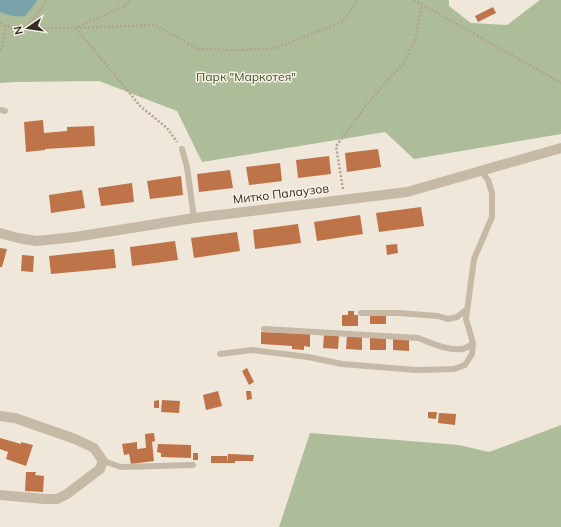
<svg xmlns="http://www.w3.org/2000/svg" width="561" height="527" font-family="Mulish,sans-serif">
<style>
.green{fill:#adbd9a}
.water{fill:#7aa2aa}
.building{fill:#be7348}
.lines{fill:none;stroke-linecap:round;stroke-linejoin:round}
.path{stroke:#b2a390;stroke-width:2.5;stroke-dasharray:2 2;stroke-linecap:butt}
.lane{stroke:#c6b9a6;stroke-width:6}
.street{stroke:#c6b9a6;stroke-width:10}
.labels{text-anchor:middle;stroke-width:3;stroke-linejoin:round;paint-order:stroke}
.park-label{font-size:12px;fill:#3e4f2c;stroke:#f7f1e4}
.street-label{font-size:12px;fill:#332c26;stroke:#f7f1e4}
</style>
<rect width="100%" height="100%" fill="#efe7d9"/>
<!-- green -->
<path class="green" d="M 0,0 L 449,0 L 449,6 L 471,23 L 507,25 L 540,0 L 561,0 L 561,134 L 414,159 L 385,132 L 202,162 L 177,111 L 99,81 L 16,82 L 0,83 Z
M 561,425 L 561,527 L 279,527 L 310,433 L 459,445 L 489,452 Z"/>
<!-- water -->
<path class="water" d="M 0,0 L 37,0 L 35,4 L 25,16 C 12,17 11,16 0,12 Z"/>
<!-- building -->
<path class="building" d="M 493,7 L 496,13 L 478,22 L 475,16 Z
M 43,120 L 44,133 L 67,131 L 67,127 L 94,126 L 95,146 L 45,149 L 45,150 L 26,152 L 24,122 Z
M 378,149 L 381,167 L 347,172 L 345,153 Z
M 329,156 L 331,174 L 298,178 L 296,160 Z
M 280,163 L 282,181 L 249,185 L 246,167 Z
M 230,170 L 233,188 L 199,192 L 197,174 Z
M 181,176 L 183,195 L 150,199 L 147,181 Z
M 132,183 L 134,202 L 101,206 L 98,188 Z
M 82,190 L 85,208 L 51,213 L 49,195 Z
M 421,207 L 424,226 L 379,232 L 376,213 Z
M 360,215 L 363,234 L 317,241 L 314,222 Z
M 298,224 L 301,243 L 255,249 L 253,230 Z
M 237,232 L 240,251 L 194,258 L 191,238 Z
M 175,241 L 178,260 L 132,266 L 130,247 Z
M 397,244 L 398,253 L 387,255 L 386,245 Z
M 0,248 L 7,249 L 2,267 L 0,267 Z
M 114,249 L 116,268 L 51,274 L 49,256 Z
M 22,255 L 34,256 L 33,272 L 21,271 Z
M 348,311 L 354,311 L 354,315 L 358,315 L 358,326 L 342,326 L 342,315 L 348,315 Z
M 370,315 L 386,315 L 386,324 L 370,324 Z
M 261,332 L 310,334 L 310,347 L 304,346 L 304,350 L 292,349 L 292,346 L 261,344 Z
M 324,335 L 339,336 L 338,349 L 323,348 Z
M 347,336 L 362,337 L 362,350 L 346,349 Z
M 370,337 L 386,337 L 386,350 L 370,350 Z
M 393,338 L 409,338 L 409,351 L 393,350 Z
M 247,368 L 254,382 L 249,385 L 242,371 Z
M 218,391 L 222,406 L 206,410 L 203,395 Z
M 246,391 L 251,391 L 252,399 L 247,400 Z
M 159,400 L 159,408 L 154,408 L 154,401 Z
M 162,400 L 180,401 L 179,413 L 161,412 Z
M 428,412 L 437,412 L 436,419 L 428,418 Z
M 439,413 L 456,414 L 455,425 L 438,423 Z
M 154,433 L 155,441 L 152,442 L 154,461 L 131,464 L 129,454 L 124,455 L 122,444 L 137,442 L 137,449 L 146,448 L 145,434 Z
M 0,438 L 21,444 L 21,442 L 33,445 L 26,466 L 6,459 L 8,452 L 0,449 Z
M 158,444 L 191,445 L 191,458 L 161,457 L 161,453 L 157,452 Z
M 193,453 L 198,453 L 198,460 L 193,460 Z
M 228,454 L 254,455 L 253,461 L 235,461 L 235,463 L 227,463 Z
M 211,456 L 227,456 L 227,463 L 211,463 Z
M 26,472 L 36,472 L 35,475 L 44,476 L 43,492 L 25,491 Z"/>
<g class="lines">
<!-- path -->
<path class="path" d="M 414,0 L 561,83
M 0,23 L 14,29 L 76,28 L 124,6 L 131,0
M 24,28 L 33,20 L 47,0
M 76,28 L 155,25 L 198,49 L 234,50 L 273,49 L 342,22 L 356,3 L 357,0
M 76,28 L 140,106 L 167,128 L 177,142
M 0,50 L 2,48 L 6,26
M 343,189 L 336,146 L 366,106 L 387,81 L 404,63 L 415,39 L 422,5"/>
<!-- lane -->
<path class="lane" d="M 0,110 L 5,111
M 182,149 L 187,167 L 194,218
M 361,313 L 399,313 L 438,316 L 448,319 L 457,317 L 467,309
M 264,329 L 418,338 C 432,343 447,351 462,349 C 466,349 470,345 473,343
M 220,354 L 252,350 L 308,357 L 342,364 L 416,370 L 454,369 L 465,365 L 472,354 L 473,343 L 466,319 L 474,259 L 492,217 L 492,193 L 488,180 L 481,171
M 103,461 L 121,467 L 193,465"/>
<!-- street -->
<path class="street" d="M 0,233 L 18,238 L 36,241 L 75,237 L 194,218 L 407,192 L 561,148
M 0,416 L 15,418 L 75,439 L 94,448 L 103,461 L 100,469 L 67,494 L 57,499 L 45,499 L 0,495"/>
</g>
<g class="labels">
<!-- park labels -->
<g class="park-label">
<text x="246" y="81">Парк "Маркотея"</text>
</g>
<!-- street labels -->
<g class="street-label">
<text transform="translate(281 194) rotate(-7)" y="4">Митко Палаузов</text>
</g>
</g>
<!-- north arrow -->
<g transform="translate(28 28) rotate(257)" stroke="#f7f1e4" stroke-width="3" paint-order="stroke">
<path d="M0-3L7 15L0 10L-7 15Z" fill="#332c26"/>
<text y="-6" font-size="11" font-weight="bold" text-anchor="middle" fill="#332c26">N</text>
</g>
</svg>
